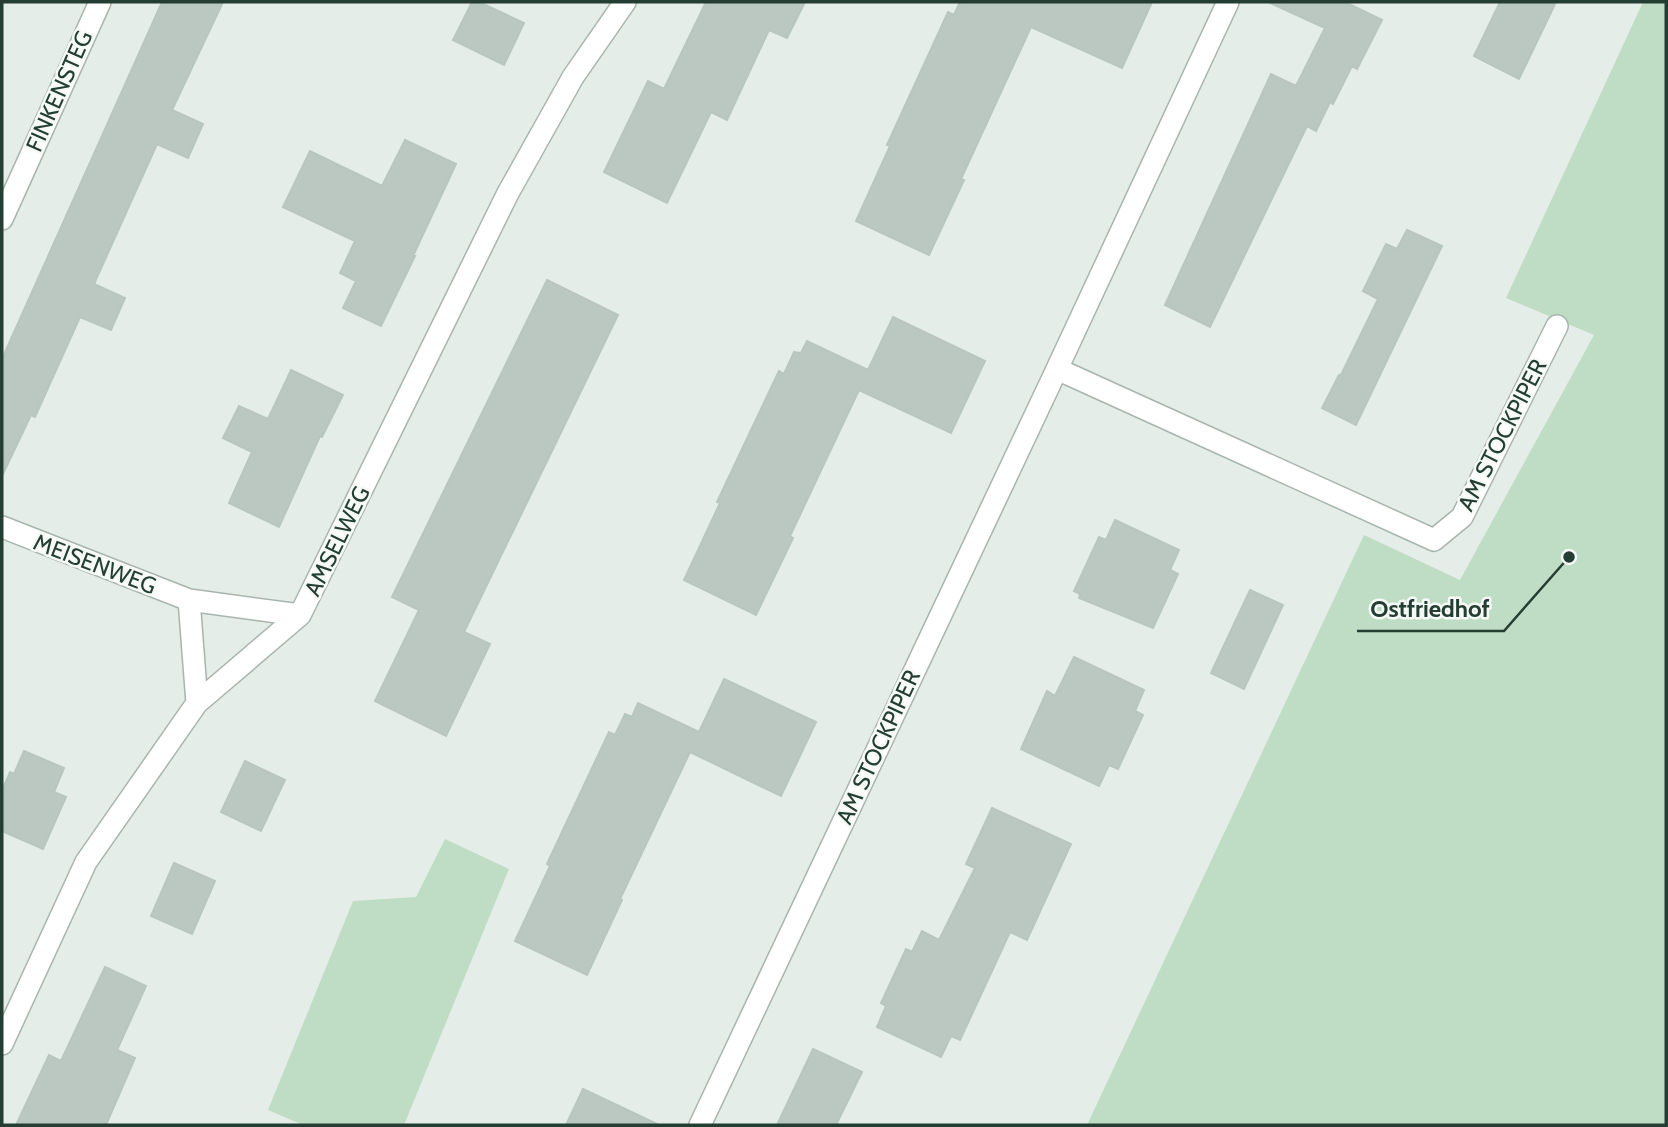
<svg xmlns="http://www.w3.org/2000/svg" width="1668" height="1127" font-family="Cabin,sans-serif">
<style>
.green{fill:#bfddc4}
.building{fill:#bac8c1;stroke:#b7c6be;stroke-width:2}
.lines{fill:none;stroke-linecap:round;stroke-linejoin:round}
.minor-casing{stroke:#a8b5ae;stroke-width:24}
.minor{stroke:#fff;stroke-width:21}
.labels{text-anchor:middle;stroke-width:5;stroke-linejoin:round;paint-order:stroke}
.street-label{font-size:23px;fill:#253e34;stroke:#f5faf7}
.leader{fill:none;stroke:#253e34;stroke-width:2.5}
.callout-dot{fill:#253e34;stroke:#f5faf7;stroke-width:2.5}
.callout-label{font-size:24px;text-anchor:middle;font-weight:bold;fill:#253e34;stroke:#f5faf7;stroke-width:5;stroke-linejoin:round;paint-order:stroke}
</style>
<rect width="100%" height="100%" fill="#e5ede8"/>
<!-- green -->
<path class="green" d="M 1643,2 L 1666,2 L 1666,1125 L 1087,1125 L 1364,535 L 1460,580 L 1594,335 L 1506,298 Z
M 445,839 L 509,869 L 404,1125 L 303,1125 L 268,1110 L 353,901 L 416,897 Z"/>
<!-- building -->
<path class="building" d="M 162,2 L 223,2 L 172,110 L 203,124 L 188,158 L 157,144 L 94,284 L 125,298 L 111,330 L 80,317 L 35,417 L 31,415 L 2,476 L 2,359 Z
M 472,2 L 479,2 L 524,23 L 504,65 L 453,40 Z
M 706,2 L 805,2 L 787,38 L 769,30 L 727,120 L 711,112 L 667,203 L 604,172 L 648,81 L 664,89 Z
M 960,2 L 1152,2 L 1122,68 L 1031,27 L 961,179 L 964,180 L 929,255 L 856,221 L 890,146 L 887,145 L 948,12 L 954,15 Z
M 1268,2 L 1345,2 L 1382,20 L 1357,69 L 1352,66 L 1333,104 L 1330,102 L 1316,131 L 1307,126 L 1210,327 L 1165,305 L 1271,74 L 1296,86 L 1325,28 Z
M 1500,2 L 1556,2 L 1519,79 L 1474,56 Z
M 405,140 L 456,164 L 413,256 L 415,256 L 381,326 L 343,308 L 356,281 L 340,273 L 355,241 L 283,207 L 310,151 L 382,186 Z
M 1407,230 L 1442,246 L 1356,425 L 1322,408 L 1339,375 L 1341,375 L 1378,299 L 1363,291 L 1386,244 L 1397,249 Z
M 547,280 L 618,315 L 464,632 L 490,644 L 446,736 L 375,701 L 419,610 L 392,597 Z
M 893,317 L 985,361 L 951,433 L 859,390 L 790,536 L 793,538 L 756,615 L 684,580 L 720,503 L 717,502 L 779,371 L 784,374 L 794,352 L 801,353 L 807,341 L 868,370 Z
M 291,370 L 343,395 L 322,437 L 320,436 L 279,527 L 229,503 L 252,452 L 223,438 L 239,406 L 268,419 Z
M 1115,520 L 1179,550 L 1170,570 L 1178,574 L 1153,628 L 1079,598 L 1080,594 L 1074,591 L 1099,537 L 1106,540 Z
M 1250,590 L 1283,605 L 1244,689 L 1211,673 Z
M 1074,657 L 1144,690 L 1135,711 L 1143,715 L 1118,769 L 1109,765 L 1099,786 L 1021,749 L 1047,691 L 1055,696 Z
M 724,679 L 816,722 L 781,796 L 690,752 L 620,899 L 622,900 L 587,975 L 515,941 L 550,866 L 547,864 L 609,732 L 615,735 L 625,714 L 632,717 L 638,703 L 699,732 Z
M 24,751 L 64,768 L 54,792 L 66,797 L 43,849 L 2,831 L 2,791 L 10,772 L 14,774 Z
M 245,761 L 285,780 L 261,831 L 221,812 Z
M 992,808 L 1071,844 L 1027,940 L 1010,932 L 960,1040 L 951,1036 L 941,1057 L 877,1027 L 886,1006 L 881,1003 L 906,949 L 912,952 L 922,931 L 939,940 L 975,868 L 966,864 Z
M 174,863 L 215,881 L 192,934 L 151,916 Z
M 105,967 L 146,986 L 117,1050 L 135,1058 L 106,1125 L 16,1125 L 49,1055 L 61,1061 Z
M 813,1049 L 862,1072 L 836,1125 L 777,1125 Z
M 583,1089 L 659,1125 L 566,1125 Z"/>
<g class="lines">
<!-- minor casing -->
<g class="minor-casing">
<path id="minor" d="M 2,219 L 100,2
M 1057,369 L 1434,540 L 1462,517 L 1557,326
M 2,527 L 189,600 L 300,615
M 189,600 L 197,703
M 2,1044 L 86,862 L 197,703 L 300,615 L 508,193 L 573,77 L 625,2
M 700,1125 L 1057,369 L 1228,2"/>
</g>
<!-- minor -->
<use href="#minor" class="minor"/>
</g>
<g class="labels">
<!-- street labels -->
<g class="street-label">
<text transform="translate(59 91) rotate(-66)" y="8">FINKENSTEG</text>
<text transform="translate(1502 435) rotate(-63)" y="8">AM STOCKPIPER</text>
<text transform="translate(337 541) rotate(-64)" y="8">AMSELWEG</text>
<text transform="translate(95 564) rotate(21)" y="8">MEISENWEG</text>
<text transform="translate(878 747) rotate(-65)" y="8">AM STOCKPIPER</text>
</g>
</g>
<!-- callouts -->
<path class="leader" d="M1569 557L1504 631H1357"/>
<circle class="callout-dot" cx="1569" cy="557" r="7"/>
<g class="callout-label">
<text x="1430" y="617">Ostfriedhof</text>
</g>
<!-- border -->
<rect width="1668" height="1127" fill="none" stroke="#253e34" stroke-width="7"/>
</svg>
